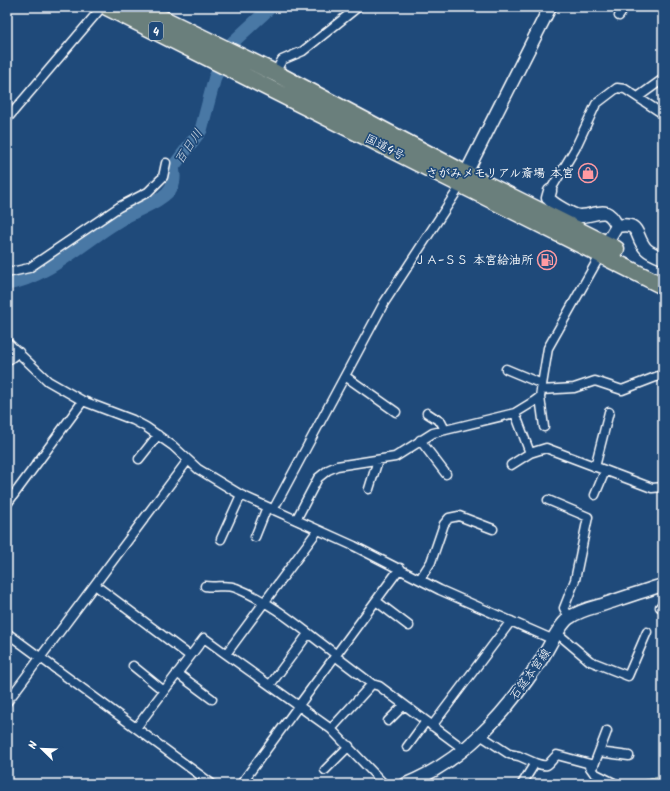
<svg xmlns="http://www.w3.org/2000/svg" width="670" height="791" font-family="Kalam,'Klee One',sans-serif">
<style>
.green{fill:#5d7e82;stroke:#aebec0}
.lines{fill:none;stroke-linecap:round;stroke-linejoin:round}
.river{stroke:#4a78a5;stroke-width:13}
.street-casing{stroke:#fff;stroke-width:11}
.secondary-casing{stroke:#fff;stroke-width:15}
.highway-casing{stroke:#fff;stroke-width:19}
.street{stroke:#1f4a7a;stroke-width:8}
.secondary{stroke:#1f4a7a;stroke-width:12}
.highway{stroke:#6b7f7c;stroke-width:16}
.labels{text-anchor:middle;stroke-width:3.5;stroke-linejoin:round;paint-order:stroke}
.shield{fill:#1f4a7a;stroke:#bcc9d7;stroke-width:1}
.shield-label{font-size:11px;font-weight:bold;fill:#fff}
.street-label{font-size:12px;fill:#fff;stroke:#1f4a7a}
.poi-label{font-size:12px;font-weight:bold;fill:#fff;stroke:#1f4a7a;text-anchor:end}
.water-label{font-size:13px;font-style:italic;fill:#d2dde8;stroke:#1f4a7a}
</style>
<rect width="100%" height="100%" fill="#1f4a7a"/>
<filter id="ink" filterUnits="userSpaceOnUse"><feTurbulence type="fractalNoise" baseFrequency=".025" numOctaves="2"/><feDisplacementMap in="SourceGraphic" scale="8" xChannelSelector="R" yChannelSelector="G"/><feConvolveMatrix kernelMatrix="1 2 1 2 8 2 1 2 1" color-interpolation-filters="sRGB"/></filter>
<g filter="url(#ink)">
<!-- green -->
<path class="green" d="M 663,776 L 662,784 L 640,784 L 641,781 Z"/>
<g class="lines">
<!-- river -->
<path class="river" d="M 7,284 C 49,278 91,235 127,216 C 140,208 156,204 167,193 C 175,185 175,177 173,167 L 201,130 L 215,77 L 233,42 L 271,7"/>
<!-- street casing -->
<g class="street-casing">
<path id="street" d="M 619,16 L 625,7
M 275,73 L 282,60 L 303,51 L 358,7
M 638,97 L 663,79
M 7,119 L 102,7
M 550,191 L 575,149 L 596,104 L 617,88 L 625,89 L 663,114
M 7,273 L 29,268 L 119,207 L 148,192 L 163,177 L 166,163
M 7,342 L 48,381 L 83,401 L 133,420 L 146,427 L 173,446 L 198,469 L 241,495 L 354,546 L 440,590 L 554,640
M 7,361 L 19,352
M 506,369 L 542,384
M 345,376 L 396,412
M 541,390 L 574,388 L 595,381 L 622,390 L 661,375
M 540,397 L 544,427
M 427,413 L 441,422 L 445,430
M 515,413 L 530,453 L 546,448 L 652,488 L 663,487
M 420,440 L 446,474
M 139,459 L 158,435
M 511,465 L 530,453
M 595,467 L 609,412
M 369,489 L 378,460
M 595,495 L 605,471
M 548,500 L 588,517 L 575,580 L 564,608 L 569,617
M 7,504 L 83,401
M 273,510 L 384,303 L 461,185
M 296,520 L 318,478 L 328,470 L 337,466 L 395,457 L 433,433 L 515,413 L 533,402 L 540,397 L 548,348 L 601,254
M 255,537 L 267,507
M 221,539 L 241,495
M 420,579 L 431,562 L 444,524 L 449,518 L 459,516 L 493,529
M 95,585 L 190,656
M 205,586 C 215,588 227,584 236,588 C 272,602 303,630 334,653 L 339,659 L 372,684
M 376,601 L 409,626
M 660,607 L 663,604
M 7,633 L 212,784
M 557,633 L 590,661 L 628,676 L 647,632
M 226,654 L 331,729 L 384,784
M 133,666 L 164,691
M 177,673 L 212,699
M 270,685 L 308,634
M 7,702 L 188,460
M 388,721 L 404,705
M 432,726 L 511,621
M 136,728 L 204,638 L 226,654 L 318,530
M 331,729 L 372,684 L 379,686 L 465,750
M 480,735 L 509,754 L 519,756 L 535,763 L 522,784
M 407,747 L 426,721
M 599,752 L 629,756
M 535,763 C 551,768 546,765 557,755 L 594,765 L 607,731
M 589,766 L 594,773 L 616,784
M 325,770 L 349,746
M 241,784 L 400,568"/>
</g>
<!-- secondary casing -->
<g class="secondary-casing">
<path id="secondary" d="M 462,181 L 550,7
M 550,191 L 548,198 C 553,204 573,216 580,216 C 598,216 606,203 617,226 L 602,251
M 617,226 C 642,222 634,236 646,249 C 650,253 658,256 663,258
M 406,784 C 463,761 503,716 537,666 C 546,654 558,626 569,618 C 578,611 591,608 602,605 C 623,598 643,591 663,585"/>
</g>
<!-- highway casing -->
<g class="highway-casing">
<path id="highway" d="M 107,7 L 663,286
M 139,7 L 275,73 L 466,174 L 616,249"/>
</g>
<!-- street -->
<use href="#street" class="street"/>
<!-- secondary -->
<use href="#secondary" class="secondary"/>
<!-- highway -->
<use href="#highway" class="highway"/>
</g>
</g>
<!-- icons -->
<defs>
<g id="shop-ring" transform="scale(1)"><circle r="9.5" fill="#1f4a7a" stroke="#ff9aa2" stroke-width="1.5"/><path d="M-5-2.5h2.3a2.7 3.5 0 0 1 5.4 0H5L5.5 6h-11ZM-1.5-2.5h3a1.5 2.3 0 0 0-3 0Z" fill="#ff9aa2"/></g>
<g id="fuel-ring" transform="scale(1)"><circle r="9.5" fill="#1f4a7a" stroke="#ff9aa2" stroke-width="1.5"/><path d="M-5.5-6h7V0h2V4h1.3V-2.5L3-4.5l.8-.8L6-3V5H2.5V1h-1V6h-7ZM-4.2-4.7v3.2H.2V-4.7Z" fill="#ff9aa2"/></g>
</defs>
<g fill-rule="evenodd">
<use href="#shop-ring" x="588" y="173"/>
<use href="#fuel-ring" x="547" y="260"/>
</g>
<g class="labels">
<!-- shield labels -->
<rect class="shield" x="149" y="22" width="14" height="18" rx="3"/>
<g class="shield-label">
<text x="156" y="35">4</text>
</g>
<!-- street labels -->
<g class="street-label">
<text transform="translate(385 147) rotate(27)" y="4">国道4号</text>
<text transform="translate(530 674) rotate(-54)" y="4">石筵本宮線</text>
</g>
<!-- poi labels -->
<g class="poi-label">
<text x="574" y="177">さがみメモリアル斎場 本宮</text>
<text x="533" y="264">ＪＡ-ＳＳ 本宮給油所</text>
</g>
<!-- water labels -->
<g class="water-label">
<text transform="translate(188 146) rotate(-56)" y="5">百日川</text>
</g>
</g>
<!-- margin -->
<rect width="670" height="791" fill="none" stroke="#1f4a7a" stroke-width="24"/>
<rect x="12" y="12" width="646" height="767" fill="none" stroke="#fff" stroke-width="1.5" filter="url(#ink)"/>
<!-- north arrow -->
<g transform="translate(42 749) rotate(293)" stroke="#1f4a7a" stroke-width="3" paint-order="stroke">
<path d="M0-3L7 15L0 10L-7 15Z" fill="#ffffff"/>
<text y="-6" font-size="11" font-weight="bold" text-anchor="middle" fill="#ffffff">N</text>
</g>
</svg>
